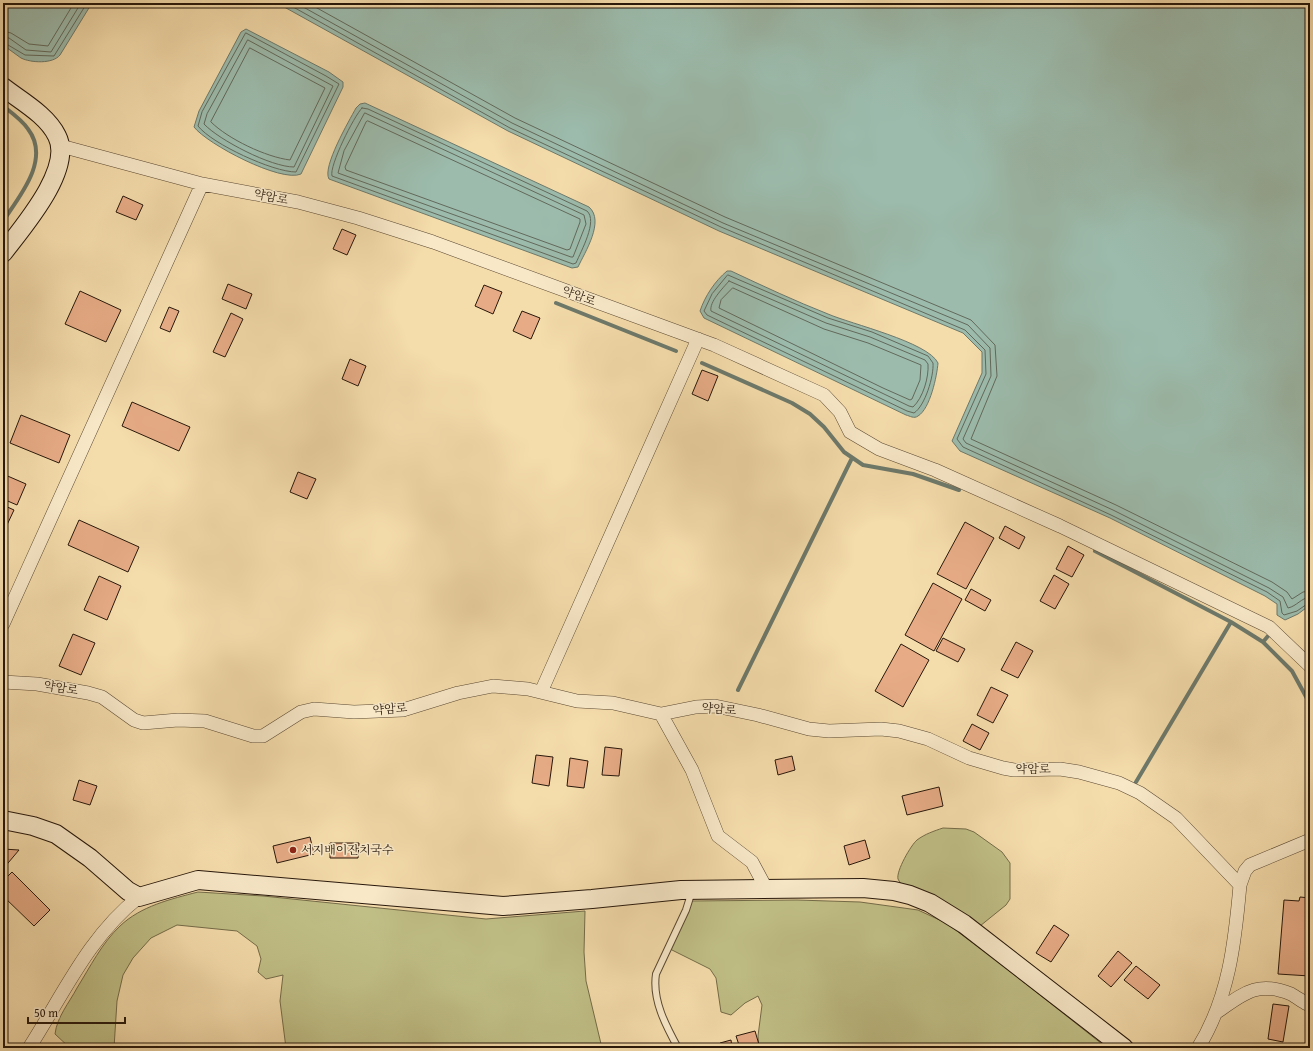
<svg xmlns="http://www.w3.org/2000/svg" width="1313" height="1051" font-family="'Gentium Book Plus','Noto Serif KR',serif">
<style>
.green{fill:#c0bf86;stroke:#746b48}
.water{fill:#9cbbac;stroke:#6d796b}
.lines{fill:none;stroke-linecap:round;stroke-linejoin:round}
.shore{stroke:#62695b;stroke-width:1}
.stream{stroke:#6d796b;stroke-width:4}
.building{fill:#e7ac86;stroke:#27170a}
.lane-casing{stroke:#5a4832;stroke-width:8}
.street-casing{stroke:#5a4832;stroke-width:14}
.secondary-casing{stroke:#27170a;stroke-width:20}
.lane{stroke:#f8e8c8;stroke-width:6}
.street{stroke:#f8e8c8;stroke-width:13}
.secondary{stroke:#f8e8c8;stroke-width:18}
.poi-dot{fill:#8f2418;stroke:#f8e8c8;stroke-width:1.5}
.labels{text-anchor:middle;stroke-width:3;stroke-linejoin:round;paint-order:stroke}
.street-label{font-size:12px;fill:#27170a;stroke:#f8e8c8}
.poi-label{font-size:12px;fill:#27170a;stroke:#f8e8c8;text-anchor:start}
</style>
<rect width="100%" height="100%" fill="#f5dcab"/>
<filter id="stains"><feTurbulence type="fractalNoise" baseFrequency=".005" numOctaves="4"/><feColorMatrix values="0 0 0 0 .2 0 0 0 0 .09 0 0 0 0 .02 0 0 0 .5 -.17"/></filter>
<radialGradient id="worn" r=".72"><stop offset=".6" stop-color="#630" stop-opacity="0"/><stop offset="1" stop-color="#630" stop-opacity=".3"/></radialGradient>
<!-- green -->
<path class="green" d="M 943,828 L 966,829 L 974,832 L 1002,852 L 1010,863 L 1010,899 L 1006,905 L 980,926 L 905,886 C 902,884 899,882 898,879 C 896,871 911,845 917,840 C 925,834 934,831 943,828 Z
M 198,892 L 263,896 L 486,919 L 585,911 L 584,952 L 586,981 L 602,1048 L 286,1048 L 280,1001 L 283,975 L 266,979 L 258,972 L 261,959 L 257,946 L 237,931 L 177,925 L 151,938 L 133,958 L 123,975 L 117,1001 L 114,1048 L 70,1048 L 55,1034 C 57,1017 69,1003 77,988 C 90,967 102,943 120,926 C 141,906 171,899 198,892 Z
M 797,900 L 860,902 L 918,910 L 946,923 L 992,957 L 1107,1048 L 759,1048 L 758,1036 L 762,1005 L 758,996 L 745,1003 L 731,1015 L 721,1012 L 716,978 L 710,969 L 670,949 L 691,901 Z"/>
<!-- water -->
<path class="water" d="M 3,3 L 92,3 L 60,55 C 53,64 31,63 21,58 C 15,54 9,49 3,45 Z
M 277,3 L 1310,3 L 1310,605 L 1298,614 L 1285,620 L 1277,615 L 1277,604 L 1265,596 L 1110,518 L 960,451 L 952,441 L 982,373 L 982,352 L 963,333 L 719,231 L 508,131 Z
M 246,29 L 329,72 L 343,82 L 343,87 L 301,174 C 281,183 207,144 194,127 L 199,111 L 241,32 Z
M 365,103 L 589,207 C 605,221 585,252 578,267 L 572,268 L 329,179 C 322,167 349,121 356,108 L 360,104 Z
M 727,271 L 731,271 C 763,286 795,301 828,314 C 851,324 928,342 938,363 C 937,376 930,409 918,416 C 914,419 910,416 906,415 L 704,318 L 700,311 C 705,296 715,281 727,271 Z"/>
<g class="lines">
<!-- shore -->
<path class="shore" d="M 286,3 L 510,128 L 721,227 L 965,330 L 985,350 L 986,374 L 957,439 L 963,447 L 1111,515 L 1267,592 L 1280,601 L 1282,613 L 1284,615 L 1297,611 L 1310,602
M 296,3 L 512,123 L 723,223 L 968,325 L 990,348 L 991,376 L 963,439 L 966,443 L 1113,510 L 1269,588 L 1283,597 L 1288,608 C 1297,606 1301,598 1310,597
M 308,3 L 515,118 L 725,217 L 971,320 L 995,345 L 997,376 L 971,439 L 1116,505 L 1272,582 L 1287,592 L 1292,599 L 1303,592 L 1310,591
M 3,31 L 11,33 L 29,44 L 48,46 L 74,3
M 246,33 L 326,76 L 339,84 L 296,172 C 273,172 212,144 198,126 L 202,112 Z
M 3,37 L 9,38 L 26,50 L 51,52 L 81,3
M 248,40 L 333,86 L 294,167 C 271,167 219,140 204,124 L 207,114 Z
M 3,42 L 25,55 L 54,56 L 87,3
M 250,48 L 325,88 L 290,160 C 266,157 228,139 211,122 Z
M 362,108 L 368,109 L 587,211 C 598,221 581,251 576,263 L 573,264 L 332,176 C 329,166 354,116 362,108 Z
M 365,113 L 584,215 L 586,224 L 573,257 L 571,257 L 338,173 L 344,151 Z
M 368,121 L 580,219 L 580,222 L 570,249 L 567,250 L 346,170 L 345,167 L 366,122 Z
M 728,275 L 828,318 L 872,332 L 928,356 L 933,363 C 934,376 925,406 914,413 L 907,411 L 707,315 L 704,311 L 712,294 Z
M 729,281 L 826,323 L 870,337 L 925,360 L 928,364 C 929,377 923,398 913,407 L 909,406 L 711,311 C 709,302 723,288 729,281 Z
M 733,288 L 824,329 L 868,343 L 921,365 L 920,380 L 912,399 L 910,400 L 883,388 L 719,308 L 721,300 Z"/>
<!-- stream -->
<path class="stream" d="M 3,106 C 12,113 22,120 28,129 C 51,159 20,196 3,221
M 556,303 L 676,351
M 702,363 L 792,403 L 810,414 L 824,427 L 844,452 L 863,465 L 913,474 L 959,490
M 1095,551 L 1231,622 L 1263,642
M 1268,636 L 1263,642 L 1292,671 L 1310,704
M 738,690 L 852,458
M 1136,782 L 1231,622"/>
</g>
<!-- building -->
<path class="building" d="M 123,196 L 143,205 L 136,220 L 116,212 Z
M 342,229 L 356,235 L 347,255 L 333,249 Z
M 228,284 L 252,294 L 246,309 L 222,299 Z
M 484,285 L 502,292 L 493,314 L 475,306 Z
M 80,291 L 121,310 L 106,342 L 65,324 Z
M 169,307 L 179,311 L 170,332 L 160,328 Z
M 522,311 L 540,318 L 531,339 L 513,331 Z
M 231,313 L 243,319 L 225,357 L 213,352 Z
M 350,359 L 366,366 L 358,386 L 342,379 Z
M 702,370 L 718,376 L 708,401 L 692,394 Z
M 132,402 L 190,427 L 179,451 L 122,426 Z
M 21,415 L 70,435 L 59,463 L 10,443 Z
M 298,472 L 316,479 L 307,499 L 290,492 Z
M 3,474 L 26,484 L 17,505 L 3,499 Z
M 3,505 L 14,510 L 6,527 L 3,526 Z
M 79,520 L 139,547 L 128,572 L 68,545 Z
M 965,522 L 994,538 L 966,589 L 937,574 Z
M 1005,526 L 1025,537 L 1019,549 L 999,538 Z
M 1068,546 L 1084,555 L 1072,577 L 1056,569 Z
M 1054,575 L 1069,584 L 1055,609 L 1040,601 Z
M 99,576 L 121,586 L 107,620 L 84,610 Z
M 933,583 L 962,599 L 934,651 L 905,635 Z
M 971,589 L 991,600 L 985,611 L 965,600 Z
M 73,634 L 95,643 L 81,675 L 59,666 Z
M 943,638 L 965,649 L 958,662 L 936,651 Z
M 1016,642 L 1033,651 L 1018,678 L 1001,670 Z
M 901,644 L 929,660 L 903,707 L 875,691 Z
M 991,687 L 1008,695 L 993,723 L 977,715 Z
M 972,724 L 989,733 L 980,750 L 963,741 Z
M 605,747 L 622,749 L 619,776 L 602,775 Z
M 536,755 L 553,757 L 549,786 L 532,783 Z
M 792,756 L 795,770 L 778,775 L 775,760 Z
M 570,758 L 588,761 L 584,788 L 567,786 Z
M 79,780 L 97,786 L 90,805 L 73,800 Z
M 939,787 L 943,806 L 907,815 L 902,796 Z
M 310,837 L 314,854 L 277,863 L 273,846 Z
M 865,840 L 870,858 L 849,865 L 844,846 Z
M 330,843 L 359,843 L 358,858 L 330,858 Z
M 3,849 L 19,850 L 3,869 Z
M 12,872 L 50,910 L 34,926 L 3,896 L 3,881 Z
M 1300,897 L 1310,898 L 1310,976 L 1278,974 L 1284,900 L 1299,901 Z
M 1054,925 L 1069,935 L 1051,962 L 1036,953 Z
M 1118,951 L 1132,963 L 1111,987 L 1098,976 Z
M 1136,966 L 1160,985 L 1148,999 L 1124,980 Z
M 1273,1004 L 1289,1006 L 1283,1042 L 1268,1039 Z
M 755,1031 L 760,1048 L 740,1048 L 736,1036 Z
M 731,1040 L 732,1048 L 721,1048 L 720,1043 Z"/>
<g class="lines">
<!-- lane casing -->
<g class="lane-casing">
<path id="lane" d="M 678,1048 C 666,1026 652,1000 656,974 L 686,910 L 692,891"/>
</g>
<!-- street casing -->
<g class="street-casing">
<path id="street" d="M 61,146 L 202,184 L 298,202 L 358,218 L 433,242 L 714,345 L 824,395 L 840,412 L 850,432 L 879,449 L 935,470 L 1060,526 L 1269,627 L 1310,666
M 3,624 L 202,184
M 3,682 L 37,684 L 88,693 L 102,697 L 134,720 L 143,723 L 178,720 L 205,721 L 253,736 L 263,736 L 301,712 L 314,709 L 354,712 L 403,710 L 458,693 L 493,686 L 528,689 L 577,701 L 613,703 L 661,714 L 696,707 L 715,706 L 758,715 L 809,729 L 829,731 L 881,729 L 899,731 L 928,739 L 969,758 L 1003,768 L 1014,770 L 1060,769 L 1079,772 L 1119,783 L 1140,793 L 1176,818 L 1240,885 C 1235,942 1229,998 1198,1048
M 541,692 L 698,339
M 661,714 L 692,770 L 718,836 L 752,862 L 767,890
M 1240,885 L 1245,871 L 1250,865 L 1310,840
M 1217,1012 C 1243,994 1257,980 1291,994 C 1296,997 1302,1001 1307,1004 L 1310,1003
M 29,1048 C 63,995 89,936 139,897"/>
</g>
<!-- secondary casing -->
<g class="secondary-casing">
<path id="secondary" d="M 3,87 C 21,101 47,115 57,136 C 74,169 22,228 3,253
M 3,820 L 33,826 L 56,834 L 90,858 L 128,891 L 139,897 L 198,880 L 503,906 L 592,899 L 681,890 L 863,888 L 894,891 L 910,895 L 930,903 L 964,924 L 1124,1048"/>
</g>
<!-- lane -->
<use href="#lane" class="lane"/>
<!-- street -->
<use href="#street" class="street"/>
<!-- secondary -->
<use href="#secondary" class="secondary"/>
</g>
<!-- markers -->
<circle class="poi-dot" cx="293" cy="850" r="4"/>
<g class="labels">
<!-- street labels -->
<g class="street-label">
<text transform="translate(271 197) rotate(11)" y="4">약암로</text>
<text transform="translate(579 296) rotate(20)" y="4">약암로</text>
<text transform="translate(61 688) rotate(9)" y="4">약암로</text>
<text transform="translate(390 709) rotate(-5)" y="4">약암로</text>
<text transform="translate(719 709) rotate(5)" y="4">약암로</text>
<text x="1033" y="773">약암로</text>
</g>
<!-- poi labels -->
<g class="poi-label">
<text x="301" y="854">서지배이잔치국수</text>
</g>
</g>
<!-- margin -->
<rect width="1313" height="1051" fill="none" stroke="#f5dcab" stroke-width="16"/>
<rect x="4" y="4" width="1305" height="1043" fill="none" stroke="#27170a" stroke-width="2"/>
<rect x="8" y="8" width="1297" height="1035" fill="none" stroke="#27170a"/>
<!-- scale -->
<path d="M28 1017v6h97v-6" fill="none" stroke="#27170a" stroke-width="2"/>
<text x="34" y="1017" font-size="12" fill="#27170a" stroke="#f8e8c8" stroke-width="3" paint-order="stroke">50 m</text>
<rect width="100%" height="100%" filter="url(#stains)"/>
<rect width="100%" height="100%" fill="url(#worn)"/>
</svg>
